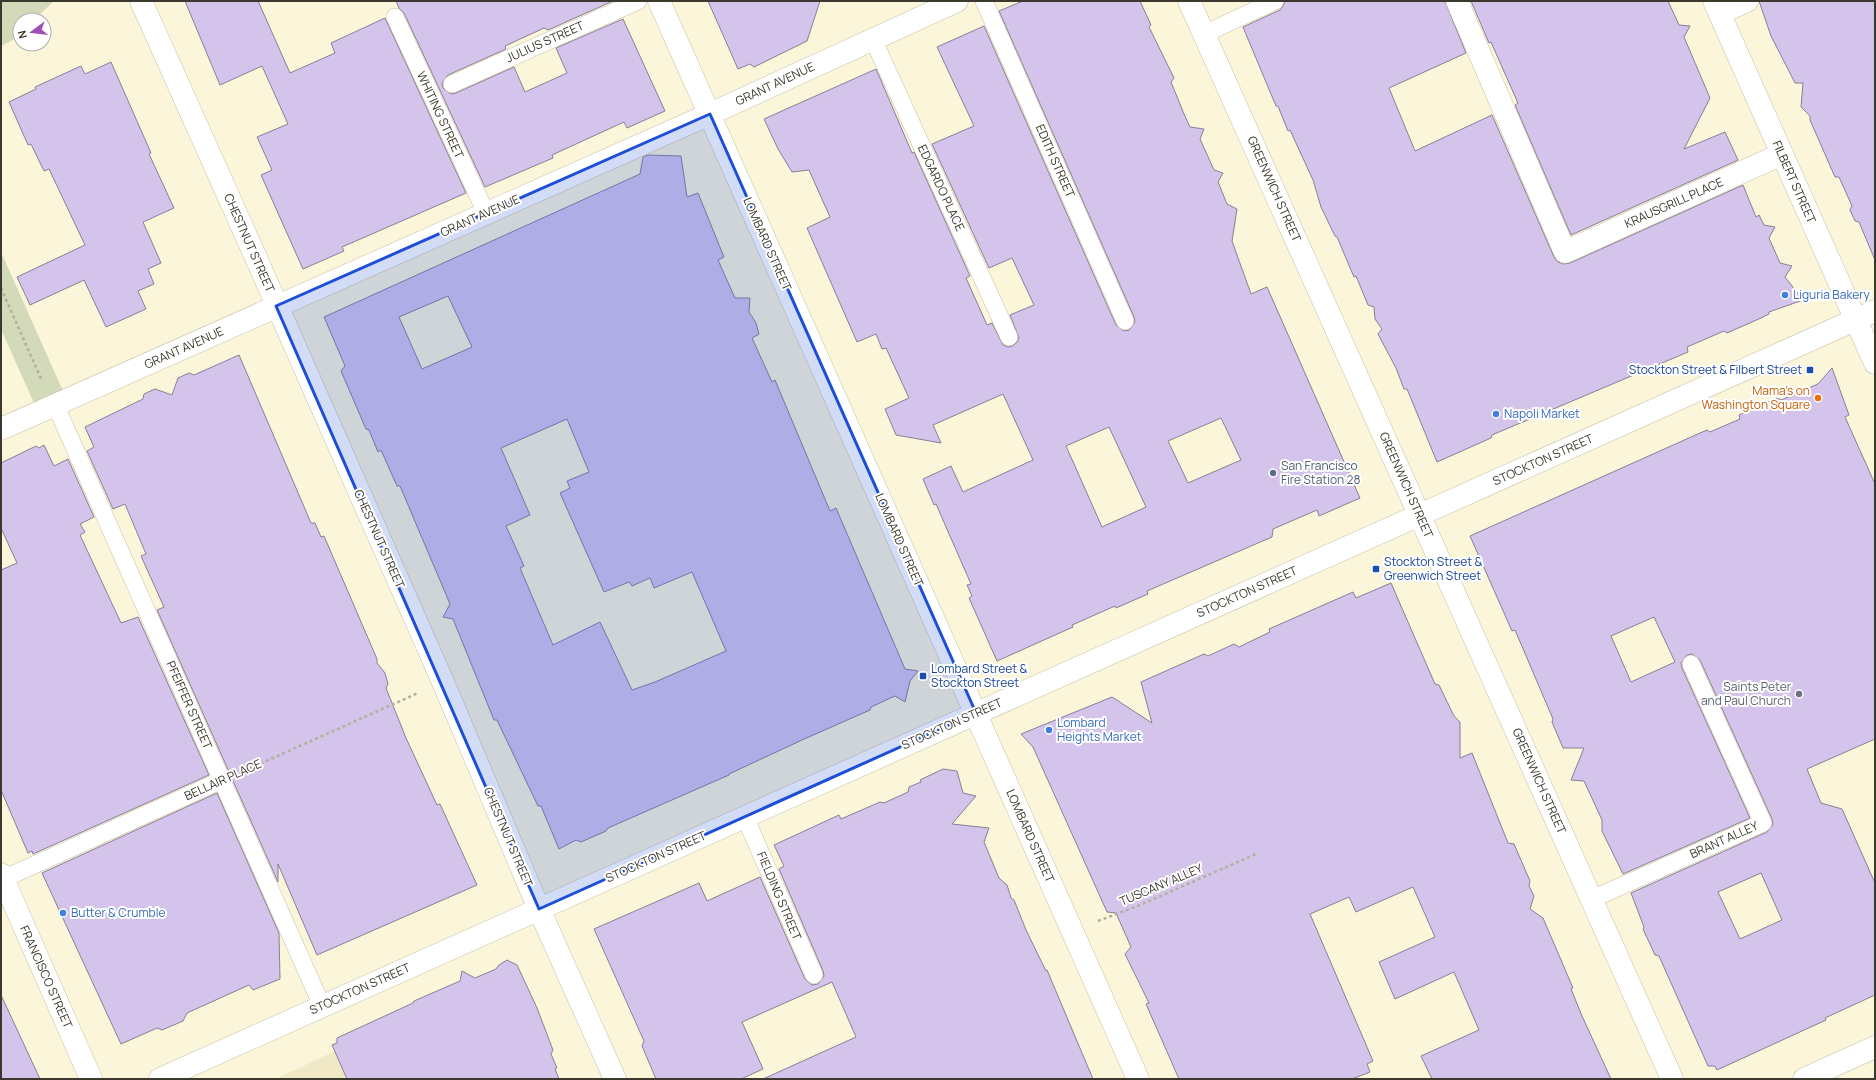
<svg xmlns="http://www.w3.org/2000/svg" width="1876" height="1080" font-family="Manrope,sans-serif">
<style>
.built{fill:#f1e9c6}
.green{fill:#d2daba}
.building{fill:#d4c3ea;stroke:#897f97;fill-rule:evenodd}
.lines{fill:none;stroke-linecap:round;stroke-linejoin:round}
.lane-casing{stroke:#c7c1a6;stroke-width:18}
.street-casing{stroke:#c7c1a6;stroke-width:23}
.path{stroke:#b4af9a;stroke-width:2.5;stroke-dasharray:3 3;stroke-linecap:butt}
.lane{stroke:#fff;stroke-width:17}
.street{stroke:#fff;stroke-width:22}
.marked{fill:#1d4ed8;fill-opacity:0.2;stroke:#1d4ed8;stroke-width:3;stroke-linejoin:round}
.shop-dot{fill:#3f7fe0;stroke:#fff;stroke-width:1.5}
.transit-dot{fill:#1a4fb4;stroke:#fff;stroke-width:1.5}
.food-dot{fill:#e8710a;stroke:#fff;stroke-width:1.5}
.service-dot{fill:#5c6f8a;stroke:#fff;stroke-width:1.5}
.worship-dot{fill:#6b7280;stroke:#fff;stroke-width:1.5}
.labels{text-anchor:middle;stroke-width:4;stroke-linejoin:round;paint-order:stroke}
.street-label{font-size:12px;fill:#3b382d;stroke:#fff}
.shop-label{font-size:12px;fill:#366cbe;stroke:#fff;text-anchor:start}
.transit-label{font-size:12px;fill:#164399;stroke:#fff;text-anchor:start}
.food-label{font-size:12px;fill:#c56008;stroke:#fff;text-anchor:end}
.service-label{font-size:12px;fill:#4e5e75;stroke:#fff;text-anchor:start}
.worship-label{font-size:12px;fill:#5b616d;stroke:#fff;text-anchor:end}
</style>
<rect width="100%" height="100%" fill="#fbf5d9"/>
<!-- built -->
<path class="built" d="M 335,1051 L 347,1079 L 275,1079 L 286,1074 Z"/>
<!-- green -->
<path class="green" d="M 1,1 L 54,1 L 34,20 L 20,20 L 20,33 L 13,40 L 1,46 Z
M 1,252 L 67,400 L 38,412 L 1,329 Z"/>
<!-- building -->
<path class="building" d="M 185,1 L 258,1 L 290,73 L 335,53 L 331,43 L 385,18 L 466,193 L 342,247 L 344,251 L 303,269 L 261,175 L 272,170 L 257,137 L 288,124 L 262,66 L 220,85 Z
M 396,1 L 613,1 L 548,30 L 544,28 L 505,46 L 506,49 L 448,75 L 442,83 L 443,88 L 451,94 L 456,93 L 514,67 L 525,92 L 567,73 L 556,48 L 623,19 L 665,111 L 627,128 L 624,122 L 552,155 L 553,158 L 485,187 L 404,13 L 399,8 Z
M 708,1 L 820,1 L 807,41 L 754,67 L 750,64 L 738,69 Z
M 1023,1 L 1140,1 L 1151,25 L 1149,27 L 1174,78 L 1171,82 L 1184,114 L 1190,127 L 1204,129 L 1200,139 L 1214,170 L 1223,173 L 1218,182 L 1227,204 L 1237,209 L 1232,241 L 1251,294 L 1267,287 L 1360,498 L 1319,516 L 1317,510 L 1273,529 L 1272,537 L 1147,591 L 1148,594 L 1116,608 L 1115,606 L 1072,625 L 1073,627 L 997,661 L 969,598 L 972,596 L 967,585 L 971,584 L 936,504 L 934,505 L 923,479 L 951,466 L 963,492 L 1033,460 L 1003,394 L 933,425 L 941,443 L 896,435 L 885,409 L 909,398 L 886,348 L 882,349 L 876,334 L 857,342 L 807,228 L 830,217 L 809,170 L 792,172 L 778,149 L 764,119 L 876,69 L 912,153 L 914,152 L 970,276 L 966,278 L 987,325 L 992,323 L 1003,345 L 1008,347 L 1013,346 L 1017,342 L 1019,338 L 1010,315 L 1034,305 L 1012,258 L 989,268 L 932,144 L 974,126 L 937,47 L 984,26 L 1116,325 L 1124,331 L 1129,330 L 1135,322 L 1134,317 L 999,11 ZM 1221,418 L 1241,460 L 1188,483 L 1168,441 ZM 1109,427 L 1146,507 L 1102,527 L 1066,446 Z
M 1285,1 L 1445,1 L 1466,53 L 1389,88 L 1415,151 L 1492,115 L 1554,257 L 1558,262 L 1564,264 L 1570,263 L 1743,185 L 1756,217 L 1759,215 L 1764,225 L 1775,227 L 1769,238 L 1780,263 L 1792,266 L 1785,277 L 1803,300 L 1769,312 L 1769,314 L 1761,318 L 1727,333 L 1724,331 L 1687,347 L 1688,352 L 1492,435 L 1491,438 L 1437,462 L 1407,389 L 1404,389 L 1396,368 L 1378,334 L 1382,329 L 1375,319 L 1374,307 L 1368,305 L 1356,276 L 1354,277 L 1337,237 L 1335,236 L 1321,207 L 1313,180 L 1290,130 L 1288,131 L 1278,106 L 1276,106 L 1243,27 L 1280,10 L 1283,6 Z
M 1471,1 L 1668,1 L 1679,25 L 1690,26 L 1684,37 L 1710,98 L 1684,149 L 1725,132 L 1738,160 L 1571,235 L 1515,105 L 1518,103 L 1491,42 L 1489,43 Z
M 1759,1 L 1875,1 L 1875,260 L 1859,222 L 1855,221 L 1850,210 L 1852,206 L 1839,177 L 1835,177 L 1810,120 L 1810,116 L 1801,107 L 1803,83 L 1795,83 L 1771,36 Z
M 111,62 L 151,153 L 149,154 L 174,208 L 143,222 L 161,263 L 148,269 L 154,284 L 138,291 L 146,309 L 106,327 L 84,280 L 30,305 L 17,277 L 85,245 L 49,169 L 44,171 L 31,144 L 28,145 L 9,102 L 36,89 L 35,87 L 81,66 L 85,74 Z
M 648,155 L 681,156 L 687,197 L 698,193 L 724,257 L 718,260 L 735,298 L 750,298 L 749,312 L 756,323 L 759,334 L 752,338 L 772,382 L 775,380 L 830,511 L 836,508 L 905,669 L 918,671 L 910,681 L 905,702 L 895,696 L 871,707 L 870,710 L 802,740 L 729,774 L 729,775 L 608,828 L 606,831 L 581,842 L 576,840 L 559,849 L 541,806 L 538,806 L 497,720 L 494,720 L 453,619 L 443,617 L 450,604 L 400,486 L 397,486 L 381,450 L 378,452 L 369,430 L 366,429 L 341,371 L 345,366 L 324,317 L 640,174 L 643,157 ZM 448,296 L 472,347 L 422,369 L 399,317 ZM 567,419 L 589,472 L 567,481 L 570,488 L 560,493 L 604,592 L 629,582 L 632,586 L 650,578 L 654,588 L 692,572 L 726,651 L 655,682 L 632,690 L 600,622 L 553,645 L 520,568 L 524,566 L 506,526 L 530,515 L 501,448 Z
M 239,355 L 311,523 L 315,523 L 321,537 L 324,536 L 377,659 L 377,663 L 385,673 L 388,684 L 386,688 L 406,738 L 437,805 L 440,804 L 477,885 L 317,955 L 278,864 L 278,882 L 157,610 L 164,607 L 141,556 L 146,554 L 125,504 L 113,509 L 87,451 L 94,447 L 85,427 L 143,399 L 144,394 L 155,389 L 172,395 L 178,378 L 189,373 L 194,375 Z
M 1832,368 L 1849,415 L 1845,417 L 1875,484 L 1875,739 L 1807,769 L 1821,803 L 1842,809 L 1875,883 L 1875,995 L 1825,1018 L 1826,1020 L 1717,1070 L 1715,1066 L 1708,1066 L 1659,956 L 1655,955 L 1643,929 L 1644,927 L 1631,893 L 1767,832 L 1773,824 L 1772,819 L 1700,660 L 1692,654 L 1687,655 L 1681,663 L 1682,668 L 1750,818 L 1623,874 L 1602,831 L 1602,820 L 1584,781 L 1571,780 L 1584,748 L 1563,748 L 1552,722 L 1553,719 L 1515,630 L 1512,631 L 1470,536 L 1700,433 L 1707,430 L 1710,432 L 1740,419 L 1739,415 L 1777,398 L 1781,400 L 1818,384 ZM 1654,617 L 1675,662 L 1631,682 L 1611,636 ZM 1761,873 L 1782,920 L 1740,939 L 1718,892 Z
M 44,445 L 54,466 L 68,459 L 94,517 L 80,524 L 85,532 L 80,535 L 121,623 L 138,617 L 209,775 L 33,854 L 32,851 L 28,853 L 1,790 L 1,570 L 17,563 L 1,528 L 1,463 L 36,446 L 39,448 Z
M 1391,583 L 1435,684 L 1439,685 L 1454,716 L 1460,722 L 1460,758 L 1472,753 L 1508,843 L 1514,844 L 1530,881 L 1529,886 L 1534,896 L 1530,909 L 1543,918 L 1573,988 L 1571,989 L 1582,1016 L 1611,1079 L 1432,1079 L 1421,1056 L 1479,1030 L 1454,972 L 1395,999 L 1379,962 L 1435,937 L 1413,887 L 1356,912 L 1349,897 L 1310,914 L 1373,1061 L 1367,1064 L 1370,1072 L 1352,1079 L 1179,1079 L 1146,1004 L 1149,1003 L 1125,954 L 1131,947 L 1116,913 L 1107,912 L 1033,747 L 1021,734 L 1112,697 L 1152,723 L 1141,682 L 1204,654 L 1208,656 L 1234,644 L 1239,647 L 1270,632 L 1269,629 L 1353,592 L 1356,598 Z
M 943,769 L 957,771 L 963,793 L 976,796 L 952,824 L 989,828 L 984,842 L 999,878 L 1007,885 L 1011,898 L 1014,900 L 1026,930 L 1046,971 L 1047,970 L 1093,1079 L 763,1079 L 856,1037 L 832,982 L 742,1022 L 763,1069 L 741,1079 L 656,1079 L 642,1046 L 644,1041 L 594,929 L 699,883 L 707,901 L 760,877 L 805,979 L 812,985 L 818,984 L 824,976 L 823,971 L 779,869 L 784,866 L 774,845 L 839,815 L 841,819 L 880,802 L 884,803 L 908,792 L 909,787 L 921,782 L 920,780 Z
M 217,793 L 279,933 L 280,979 L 253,990 L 249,985 L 187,1013 L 183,1021 L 162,1030 L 157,1028 L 121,1044 L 42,873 Z
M 507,960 L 517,965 L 537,1008 L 553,1050 L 551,1054 L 557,1068 L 555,1069 L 559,1079 L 347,1079 L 332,1045 L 337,1043 L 337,1038 L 413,1003 L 414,1001 L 460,981 L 462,971 L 475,978 L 496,969 L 499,965 Z
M 1,995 L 40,1079 L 1,1079 Z"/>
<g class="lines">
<!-- lane casing -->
<g class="lane-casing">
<path id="lane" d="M 984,1 L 1125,321
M 395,17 L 486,213
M 1204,34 L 1275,1
M 873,39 L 1009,337
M 452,84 L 638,1
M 55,404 L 322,1006
M 745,817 L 814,975
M 3,879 L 222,780
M 1592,899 L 1763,823 L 1691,664"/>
</g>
<!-- street casing -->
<g class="street-casing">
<path id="street" d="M 141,1 L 257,260 L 443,682 L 539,909 L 615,1079
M 659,1 L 1138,1079
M 1189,1 L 1672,1079
M 1457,1 L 1565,252 L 1782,154
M 1714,1 L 1875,363
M 1720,13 L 1747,1
M 1,429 L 710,114 L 957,1
M 1,874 L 91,1079
M 160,1079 L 1875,311
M 1804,1079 L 1875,1047"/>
</g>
<!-- path -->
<path class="path" d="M 1,288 L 42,381
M 244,771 L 418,693
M 1098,921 L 1140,905 L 1256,854"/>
<!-- lane -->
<use href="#lane" class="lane"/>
<!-- street -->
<use href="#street" class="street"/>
</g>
<!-- marked area -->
<path class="marked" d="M 710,114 L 976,713 L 539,909 L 276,306 Z"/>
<!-- markers -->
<g class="shop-dot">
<circle cx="1785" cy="295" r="4"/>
<circle cx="1496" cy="414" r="4"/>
<circle cx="1049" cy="730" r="4"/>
<circle cx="63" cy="913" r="4"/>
</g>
<g class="transit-dot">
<rect x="1806" y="366" width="8" height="8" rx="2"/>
<rect x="1372" y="565" width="8" height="8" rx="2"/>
<rect x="919" y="672" width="8" height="8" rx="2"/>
</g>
<circle class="food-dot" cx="1818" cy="398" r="4"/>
<circle class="service-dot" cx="1273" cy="473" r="4"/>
<circle class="worship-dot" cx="1799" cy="694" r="4"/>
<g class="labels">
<!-- street labels -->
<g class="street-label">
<text transform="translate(545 42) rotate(-24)" y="4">JULIUS STREET</text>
<text transform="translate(775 84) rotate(-25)" y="4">GRANT AVENUE</text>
<text transform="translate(440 115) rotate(65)" y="4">WHITING STREET</text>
<text transform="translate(1055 161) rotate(66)" y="4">EDITH STREET</text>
<text transform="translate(1794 182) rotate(66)" y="4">FILBERT STREET</text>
<text transform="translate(941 188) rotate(65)" y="4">EDGARDO PLACE</text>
<text transform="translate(1274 189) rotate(66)" y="4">GREENWICH STREET</text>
<text transform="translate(1674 203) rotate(-24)" y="4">KRAUSGRILL PLACE</text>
<text transform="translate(480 216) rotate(-24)" y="4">GRANT AVENUE</text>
<text transform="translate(249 243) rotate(66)" y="4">CHESTNUT STREET</text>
<text transform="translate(767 244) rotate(66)" y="4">LOMBARD STREET</text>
<text transform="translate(184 348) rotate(-24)" y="4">GRANT AVENUE</text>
<text transform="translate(1543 460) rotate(-24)" y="4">STOCKTON STREET</text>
<text transform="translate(1406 485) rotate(66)" y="4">GREENWICH STREET</text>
<text transform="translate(379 539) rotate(66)" y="4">CHESTNUT STREET</text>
<text transform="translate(899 540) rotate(66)" y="4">LOMBARD STREET</text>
<text transform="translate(1247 592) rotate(-24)" y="4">STOCKTON STREET</text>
<text transform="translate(189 705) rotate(66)" y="4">PFEIFFER STREET</text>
<text transform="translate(952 724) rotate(-24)" y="4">STOCKTON STREET</text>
<text transform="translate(223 780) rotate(-24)" y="4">BELLAIR PLACE</text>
<text transform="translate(1539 781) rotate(66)" y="4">GREENWICH STREET</text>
<text transform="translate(1030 836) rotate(66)" y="4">LOMBARD STREET</text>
<text transform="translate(508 837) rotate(67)" y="4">CHESTNUT STREET</text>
<text transform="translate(1724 840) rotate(-24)" y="4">BRANT ALLEY</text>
<text transform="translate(656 857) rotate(-24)" y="4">STOCKTON STREET</text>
<text transform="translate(1161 885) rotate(-23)" y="4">TUSCANY ALLEY</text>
<text transform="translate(779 896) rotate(67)" y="4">FIELDING STREET</text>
<text transform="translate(46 977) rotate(66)" y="4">FRANCISCO STREET</text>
<text transform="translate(360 989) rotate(-24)" y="4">STOCKTON STREET</text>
</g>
<!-- shop labels -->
<g class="shop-label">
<text x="1793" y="299">Liguria Bakery</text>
<text x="1504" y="418">Napoli Market</text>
<text x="1057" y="727">Lombard<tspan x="1057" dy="14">Heights Market</tspan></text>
<text x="71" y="917">Butter &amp; Crumble</text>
</g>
<!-- transit labels -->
<g class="transit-label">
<text x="1802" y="374" text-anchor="end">Stockton Street &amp; Filbert Street</text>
<text x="1384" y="566">Stockton Street &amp;<tspan x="1384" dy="14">Greenwich Street</tspan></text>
<text x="931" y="673">Lombard Street &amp;<tspan x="931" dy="14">Stockton Street</tspan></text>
</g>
<!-- food labels -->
<g class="food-label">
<text x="1810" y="395">Mama's on<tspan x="1810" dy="14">Washington Square</tspan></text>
</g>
<!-- service labels -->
<g class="service-label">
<text x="1281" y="470">San Francisco<tspan x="1281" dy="14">Fire Station 28</tspan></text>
</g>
<!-- worship labels -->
<g class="worship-label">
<text x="1791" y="691">Saints Peter<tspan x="1791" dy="14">and Paul Church</tspan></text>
</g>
</g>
<!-- border -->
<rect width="1876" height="1080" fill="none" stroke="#3b382d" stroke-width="4"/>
<!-- north arrow -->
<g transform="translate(32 32) rotate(255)"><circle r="19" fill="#ffffff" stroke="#b1afab"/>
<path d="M0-3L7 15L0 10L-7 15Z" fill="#a04dbc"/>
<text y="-6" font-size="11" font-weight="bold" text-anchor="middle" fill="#3b382d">N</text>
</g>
</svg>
